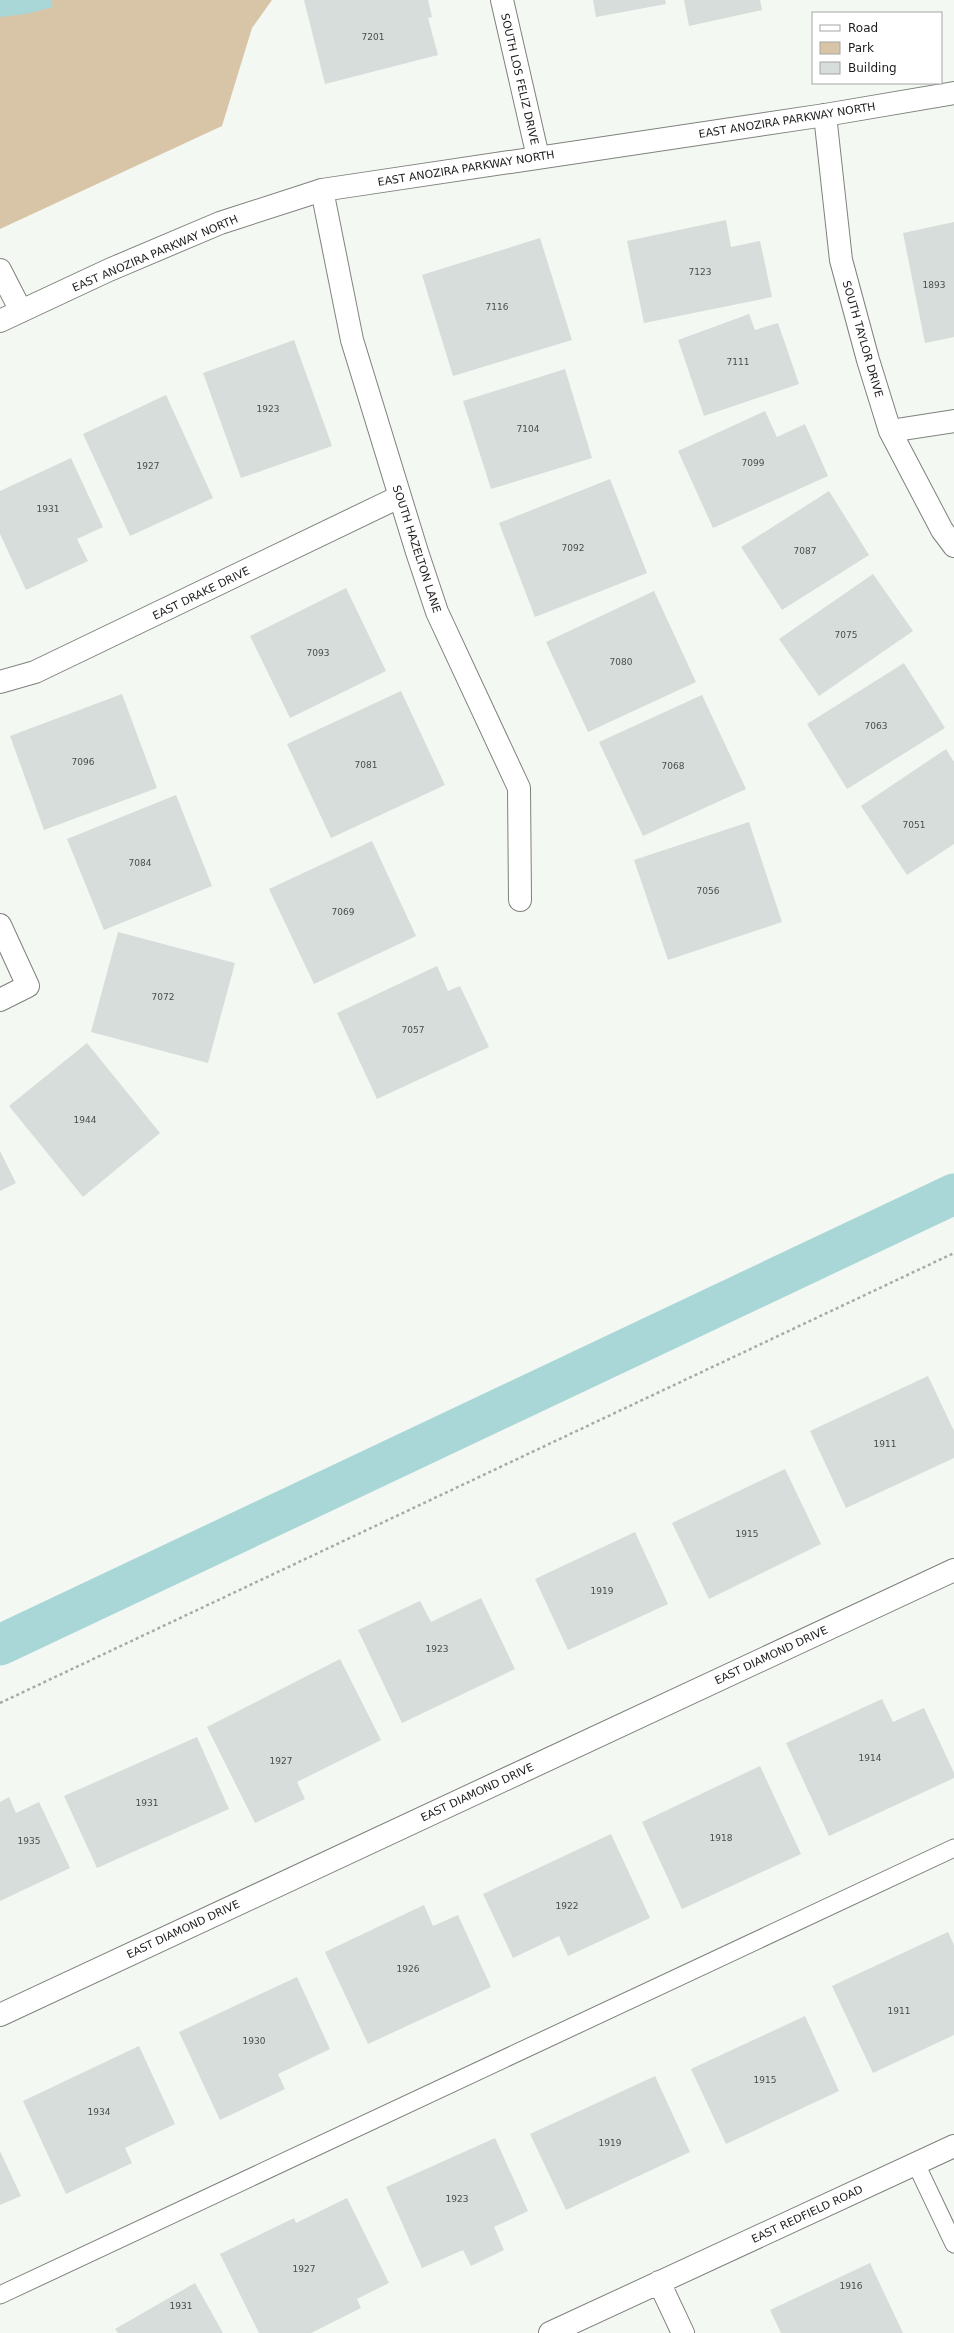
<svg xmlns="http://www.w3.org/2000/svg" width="954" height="2333" font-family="'DejaVu Sans',sans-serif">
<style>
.green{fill:#d8c5a8}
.water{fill:#a9d7d8}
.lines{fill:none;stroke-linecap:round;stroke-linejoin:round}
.canal{stroke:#a9d7d8;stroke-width:41}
.building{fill:#d6ddda}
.service-casing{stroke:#7e817c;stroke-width:19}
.minor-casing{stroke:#7e817c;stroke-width:24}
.tertiary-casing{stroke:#7e817c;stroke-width:24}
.path{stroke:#a7aba6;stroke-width:2.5;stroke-dasharray:3 3;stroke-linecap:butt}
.service{stroke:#fff;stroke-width:17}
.minor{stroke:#fff;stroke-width:22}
.tertiary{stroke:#fff;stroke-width:22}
.labels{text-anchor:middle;stroke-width:3;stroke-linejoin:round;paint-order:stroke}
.number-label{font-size:9px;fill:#4a4d4b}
.street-label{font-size:11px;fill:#1c1d1b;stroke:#fff}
</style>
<rect width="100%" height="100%" fill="#f3f8f2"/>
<!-- green -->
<path class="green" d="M 0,0 L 272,0 L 252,28 L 222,126 L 0,229 Z"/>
<!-- water -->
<path class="water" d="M 0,0 L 51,0 L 53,7 L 26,14 L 0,17 Z"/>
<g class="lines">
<!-- canal -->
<path class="canal" d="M 0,1645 L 954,1194"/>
</g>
<!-- building -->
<path class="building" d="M 304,0 L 428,0 L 432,17 L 428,18 L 438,55 L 325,84 Z
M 593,0 L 665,0 L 666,4 L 596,17 Z
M 684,0 L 760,0 L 762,10 L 689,26 Z
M 726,220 L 731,247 L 760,241 L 772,297 L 644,323 L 627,241 Z
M 954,222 L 954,337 L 925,343 L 903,233 Z
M 540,238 L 572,340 L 453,376 L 422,275 Z
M 749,314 L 755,330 L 778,323 L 799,384 L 704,416 L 678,340 Z
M 294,340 L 332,446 L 241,478 L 203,373 Z
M 565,369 L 592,458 L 491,489 L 463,401 Z
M 166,395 L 213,498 L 130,536 L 83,434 Z
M 765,411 L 777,437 L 805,424 L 828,476 L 713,528 L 678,451 Z
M 71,458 L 103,527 L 77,539 L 88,561 L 26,590 L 0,534 L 0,491 Z
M 610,479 L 647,573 L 535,617 L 499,523 Z
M 829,491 L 869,555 L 782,610 L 741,547 Z
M 873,574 L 913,631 L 819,696 L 779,639 Z
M 346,588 L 386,671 L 290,718 L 250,636 Z
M 654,591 L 696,682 L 588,732 L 546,642 Z
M 904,663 L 945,728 L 847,789 L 807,724 Z
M 401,691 L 445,785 L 331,838 L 287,744 Z
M 122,694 L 157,788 L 44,830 L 10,736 Z
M 702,695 L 746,789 L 643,836 L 599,742 Z
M 946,749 L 954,762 L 954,844 L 907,875 L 861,806 Z
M 176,795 L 212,886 L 104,930 L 67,839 Z
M 749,822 L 782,922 L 668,960 L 634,860 Z
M 372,841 L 416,936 L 314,984 L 269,889 Z
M 118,932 L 235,963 L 208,1063 L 91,1032 Z
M 437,966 L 448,991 L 460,986 L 489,1047 L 377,1099 L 337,1013 Z
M 87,1043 L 160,1133 L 83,1197 L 9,1106 Z
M 0,1151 L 16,1183 L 0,1191 Z
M 928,1376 L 954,1431 L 954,1458 L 846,1508 L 810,1431 Z
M 785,1469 L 821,1544 L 709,1599 L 672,1523 Z
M 635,1532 L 668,1604 L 568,1650 L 535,1579 Z
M 481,1598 L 515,1669 L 402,1723 L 358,1630 L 420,1601 L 431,1622 Z
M 340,1659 L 381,1740 L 297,1782 L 305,1799 L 255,1823 L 207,1727 Z
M 882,1699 L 893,1722 L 924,1708 L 954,1773 L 954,1778 L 829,1836 L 786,1743 Z
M 197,1737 L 229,1809 L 97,1868 L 64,1796 Z
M 760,1766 L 801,1854 L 682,1909 L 642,1822 Z
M 9,1797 L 16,1813 L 39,1802 L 70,1868 L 0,1901 L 0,1802 Z
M 611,1834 L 650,1918 L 568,1956 L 559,1936 L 513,1958 L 483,1894 Z
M 424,1905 L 433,1926 L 458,1915 L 491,1987 L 368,2044 L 325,1952 Z
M 948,1932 L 954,1945 L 954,2035 L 873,2073 L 832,1986 Z
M 297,1977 L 330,2049 L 278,2074 L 285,2089 L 220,2120 L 179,2032 Z
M 805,2016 L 839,2091 L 726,2144 L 691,2069 Z
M 139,2046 L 175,2124 L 125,2148 L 132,2163 L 66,2194 L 23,2101 Z
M 655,2076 L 690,2152 L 566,2210 L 530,2134 Z
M 495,2138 L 528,2211 L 494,2227 L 504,2250 L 471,2266 L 463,2250 L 422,2268 L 386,2187 Z
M 0,2151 L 21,2196 L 0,2205 Z
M 347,2198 L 389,2283 L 357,2299 L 361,2308 L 311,2333 L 259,2333 L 220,2254 L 294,2218 L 296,2223 Z
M 870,2263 L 903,2333 L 781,2333 L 770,2310 Z
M 195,2283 L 223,2333 L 118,2333 L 115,2329 Z"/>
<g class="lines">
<!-- service casing -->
<g class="service-casing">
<path id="service" d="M 916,2164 L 954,2244
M 0,2295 L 954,1848"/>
</g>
<!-- minor casing -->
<g class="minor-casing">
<path id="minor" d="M 502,0 L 538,157
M 825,115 L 841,260 L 868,360 L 890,431 L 942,530 L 954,546
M 322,190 L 352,340 L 417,552 L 437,612 L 519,788 L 520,900
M 0,270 L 21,311
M 890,431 L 954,421
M 0,682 L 35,672 L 399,497
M 0,925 L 28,986 L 0,1000
M 0,2015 L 954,1570
M 659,2282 L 683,2333
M 550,2333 L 954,2146"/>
</g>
<!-- tertiary casing -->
<g class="tertiary-casing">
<path id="tertiary" d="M 0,321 L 109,270 L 220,223 L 322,190 L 825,115 L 954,93"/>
</g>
<!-- path -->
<path class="path" d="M 0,1703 L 954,1253"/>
<!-- service -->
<use href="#service" class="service"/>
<!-- minor -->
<use href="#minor" class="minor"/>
<!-- tertiary -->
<use href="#tertiary" class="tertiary"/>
</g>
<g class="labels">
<!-- number labels -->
<g class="number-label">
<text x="373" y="40">7201</text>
<text x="700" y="275">7123</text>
<text x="934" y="288">1893</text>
<text x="497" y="310">7116</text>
<text x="738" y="365">7111</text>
<text x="268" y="412">1923</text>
<text x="528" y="432">7104</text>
<text x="753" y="466">7099</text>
<text x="148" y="469">1927</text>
<text x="48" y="512">1931</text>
<text x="573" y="551">7092</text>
<text x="805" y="554">7087</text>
<text x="846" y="638">7075</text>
<text x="318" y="656">7093</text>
<text x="621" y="665">7080</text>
<text x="876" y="729">7063</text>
<text x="83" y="765">7096</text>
<text x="366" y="768">7081</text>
<text x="673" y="769">7068</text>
<text x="914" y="828">7051</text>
<text x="140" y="866">7084</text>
<text x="708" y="894">7056</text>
<text x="343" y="915">7069</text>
<text x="163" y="1000">7072</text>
<text x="413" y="1033">7057</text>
<text x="85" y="1123">1944</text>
<text x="885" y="1447">1911</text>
<text x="747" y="1537">1915</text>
<text x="602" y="1594">1919</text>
<text x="437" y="1652">1923</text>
<text x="870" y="1761">1914</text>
<text x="281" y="1764">1927</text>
<text x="147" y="1806">1931</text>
<text x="721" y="1841">1918</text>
<text x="29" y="1844">1935</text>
<text x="567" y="1909">1922</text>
<text x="408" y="1972">1926</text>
<text x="899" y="2014">1911</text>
<text x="254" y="2044">1930</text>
<text x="765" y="2083">1915</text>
<text x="99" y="2115">1934</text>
<text x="610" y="2146">1919</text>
<text x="457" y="2202">1923</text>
<text x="304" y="2272">1927</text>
<text x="851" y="2289">1916</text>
<text x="181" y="2309">1931</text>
</g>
<!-- street labels -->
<g class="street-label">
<text transform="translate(520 79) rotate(77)" y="4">SOUTH LOS FELIZ DRIVE</text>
<text transform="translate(787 120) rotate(-9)" y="4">EAST ANOZIRA PARKWAY NORTH</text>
<text transform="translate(466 168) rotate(-9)" y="4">EAST ANOZIRA PARKWAY NORTH</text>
<text transform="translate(155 253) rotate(-23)" y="4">EAST ANOZIRA PARKWAY NORTH</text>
<text transform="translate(863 339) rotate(74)" y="4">SOUTH TAYLOR DRIVE</text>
<text transform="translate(417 549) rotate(72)" y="4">SOUTH HAZELTON LANE</text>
<text transform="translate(201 593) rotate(-26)" y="4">EAST DRAKE DRIVE</text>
<text transform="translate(771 1655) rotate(-25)" y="4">EAST DIAMOND DRIVE</text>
<text transform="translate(477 1792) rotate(-25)" y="4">EAST DIAMOND DRIVE</text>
<text transform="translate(183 1929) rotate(-25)" y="4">EAST DIAMOND DRIVE</text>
<text transform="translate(807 2214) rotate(-25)" y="4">EAST REDFIELD ROAD</text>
</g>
</g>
<!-- legend -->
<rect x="812" y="12" width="130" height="72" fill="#ffffff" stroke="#a4a5a4"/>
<rect x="820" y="25" width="20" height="6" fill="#ffffff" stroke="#a4a5a4"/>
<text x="848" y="32" font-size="12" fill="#1c1d1b">Road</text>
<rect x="820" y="42" width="20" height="12" fill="#d8c5a8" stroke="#a4a5a4"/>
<text x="848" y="52" font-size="12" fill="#1c1d1b">Park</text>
<rect x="820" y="62" width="20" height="12" fill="#d6ddda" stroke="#a4a5a4"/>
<text x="848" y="72" font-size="12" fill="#1c1d1b">Building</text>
</svg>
